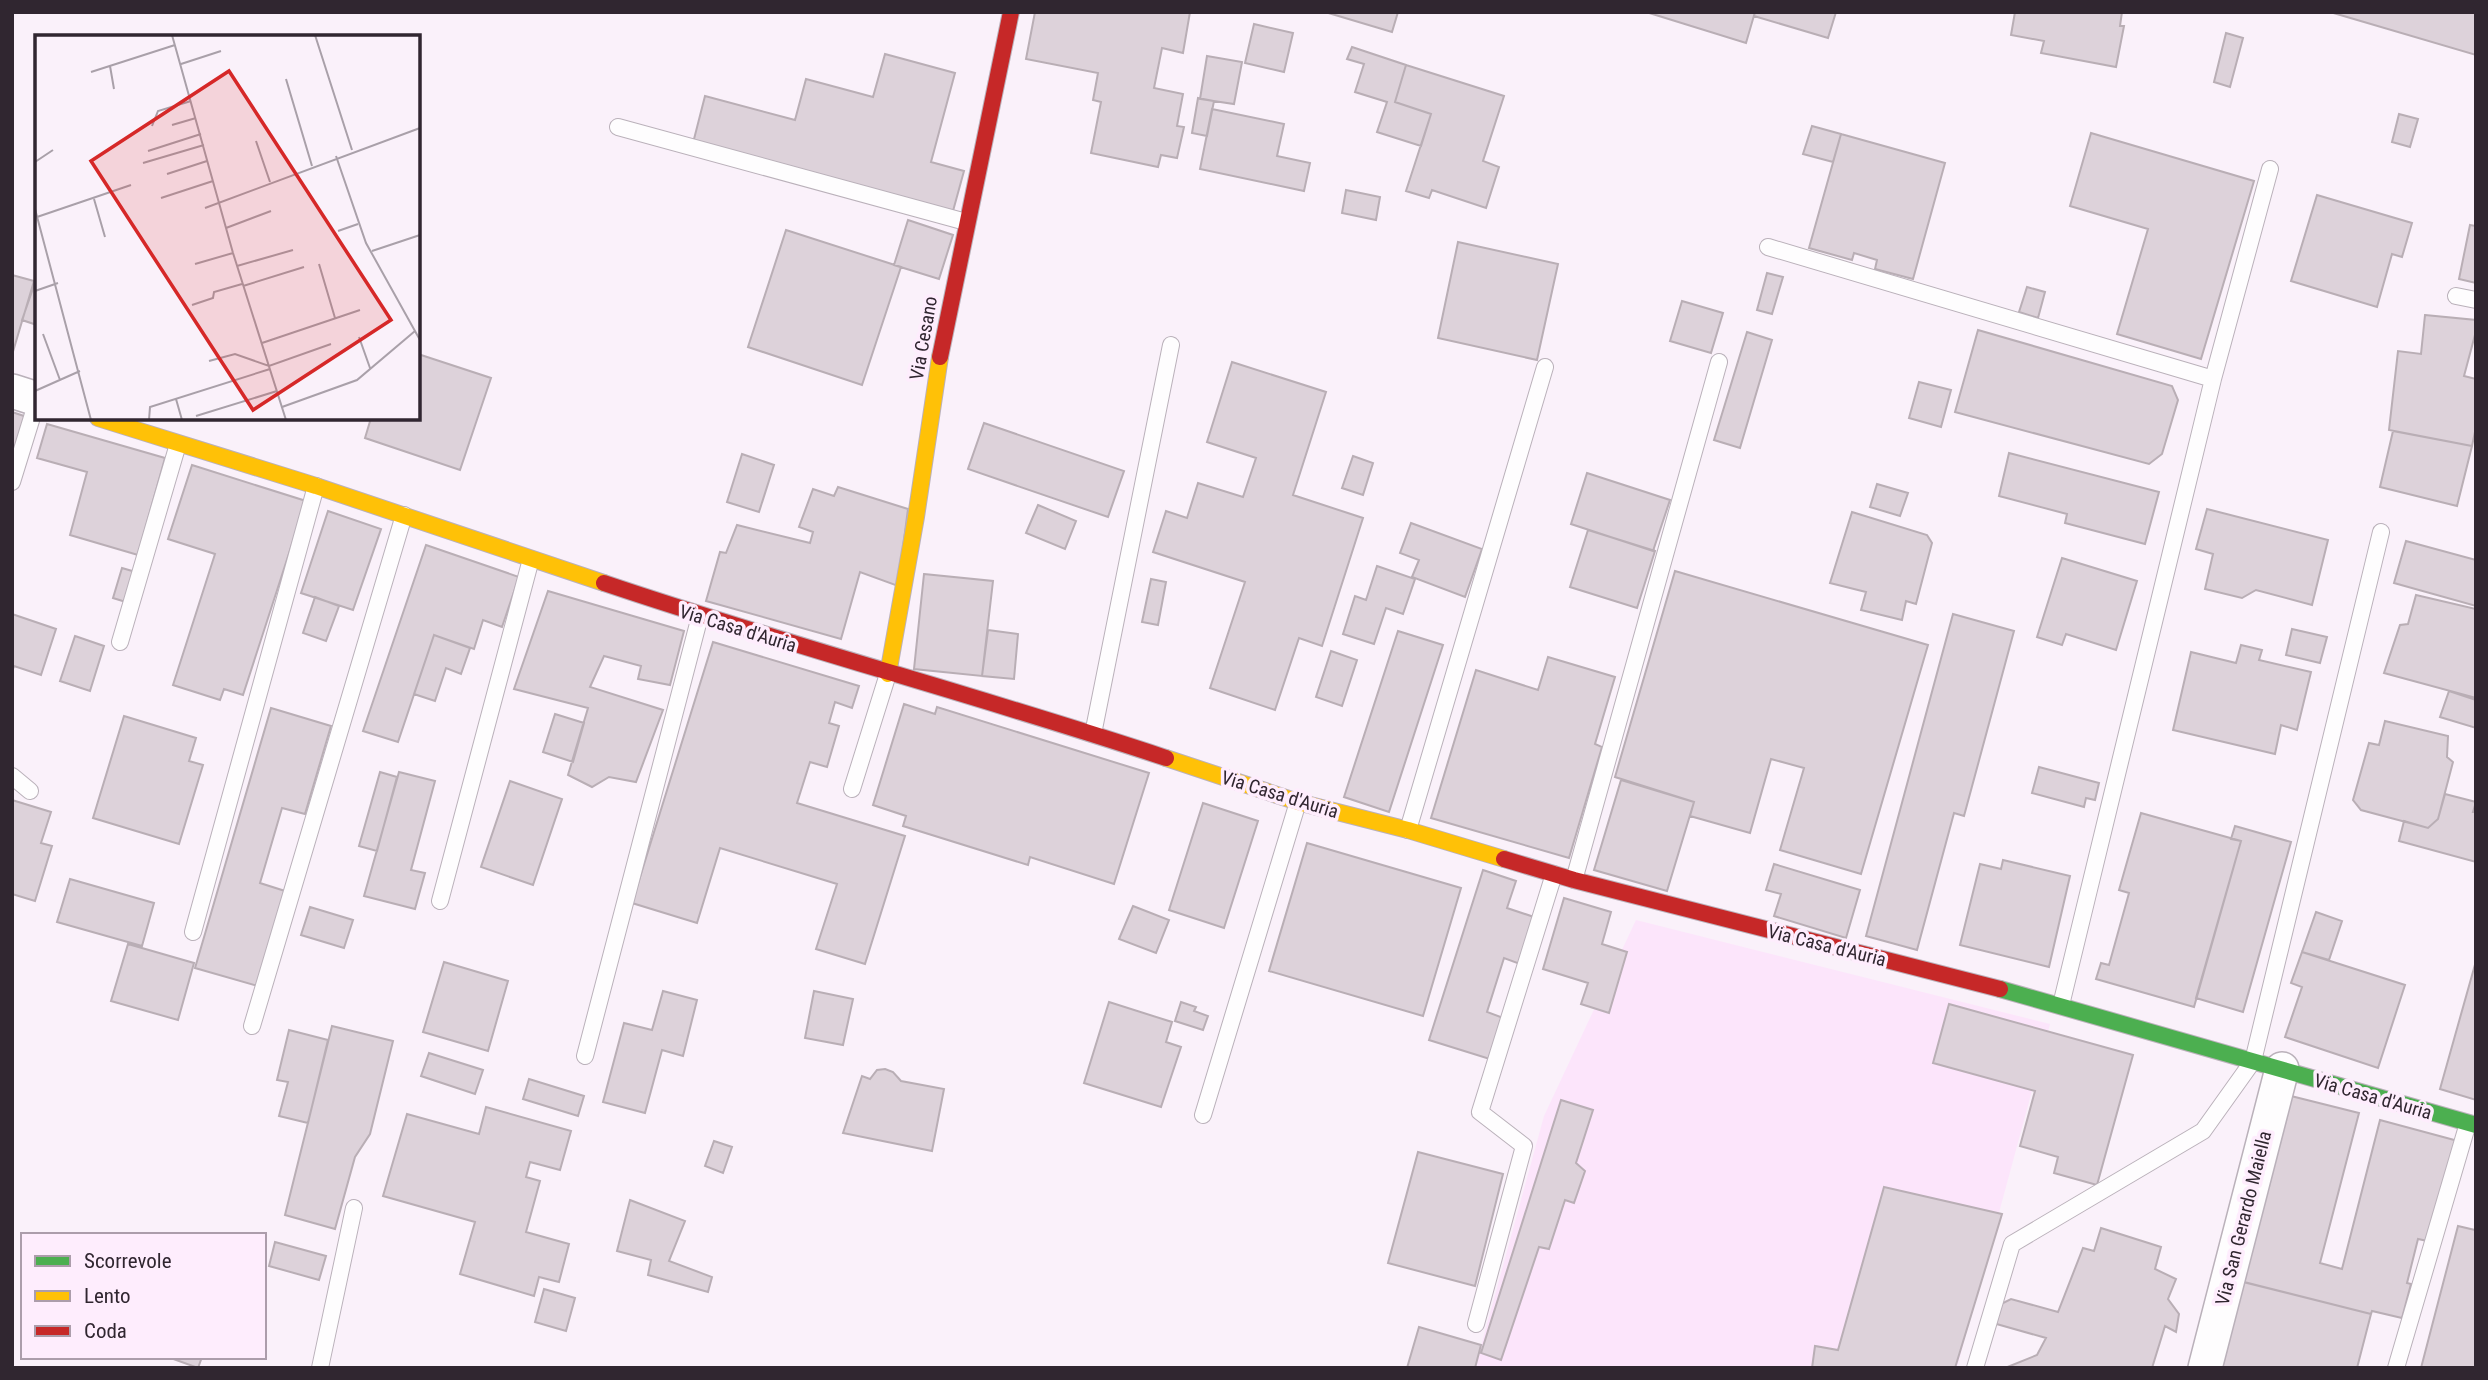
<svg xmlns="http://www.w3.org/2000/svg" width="2488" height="1380" font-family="'Roboto Condensed',sans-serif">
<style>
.built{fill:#fce5fb}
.building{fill:#ddd2da;stroke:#b9aeb5;stroke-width:2}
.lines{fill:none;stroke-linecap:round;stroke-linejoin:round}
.lane-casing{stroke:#bab1ba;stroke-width:18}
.street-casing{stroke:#bab1ba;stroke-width:36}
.fast-casing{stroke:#bab1ba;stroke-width:18}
.slow-casing{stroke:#bab1ba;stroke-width:18}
.jam-casing{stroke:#bab1ba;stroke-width:18}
.lane{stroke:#fefdfe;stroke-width:16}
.street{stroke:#fefdfe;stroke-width:33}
.fast{stroke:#4caf50;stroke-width:16}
.slow{stroke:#ffc107;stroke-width:16}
.jam{stroke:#c62828;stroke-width:16}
.labels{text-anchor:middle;stroke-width:7;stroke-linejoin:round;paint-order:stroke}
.street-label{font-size:19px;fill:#302630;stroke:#feedfd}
.inset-road{fill:none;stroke:#a9a0a9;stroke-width:2}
.view{fill:#d62828;fill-opacity:0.15;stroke:#d62828;stroke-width:3.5}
.inset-edge{fill:none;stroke:#302630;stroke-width:3.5}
</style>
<rect width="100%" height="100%" fill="#faf1fa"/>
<!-- built -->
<path class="built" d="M 1636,920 L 2050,1024 L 1957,1368 L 1475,1368 L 1544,1116 Z"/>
<!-- building -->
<path class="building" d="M 1035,12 L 1190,12 L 1183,53 L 1162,48 L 1154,88 L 1183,94 L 1177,126 L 1184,127 L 1177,158 L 1161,155 L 1158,167 L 1091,153 L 1101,102 L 1093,100 L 1098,73 L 1026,59 Z
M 1325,12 L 1398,12 L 1392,32 Z
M 1646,12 L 1755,12 L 1746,43 Z
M 1755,12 L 1836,12 L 1828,38 L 1754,16 Z
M 2015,12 L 2122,12 L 2120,26 L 2124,26 L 2116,67 L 2041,53 L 2044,41 L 2011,35 Z
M 2330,12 L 2476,12 L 2476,55 Z
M 1254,24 L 1293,33 L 1284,72 L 1245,63 Z
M 2226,33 L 2243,38 L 2230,87 L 2214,82 Z
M 1352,47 L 1406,65 L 1395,102 L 1431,114 L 1421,146 L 1377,132 L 1387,102 L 1355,92 L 1364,64 L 1347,59 Z
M 885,54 L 955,73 L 931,162 L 964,171 L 953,211 L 693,143 L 705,96 L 795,120 L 806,79 L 873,97 Z
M 1207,56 L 1242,62 L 1234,104 L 1200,99 Z
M 1406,65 L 1504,96 L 1483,161 L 1499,167 L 1486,208 L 1432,190 L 1429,198 L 1406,191 L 1431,114 L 1395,102 Z
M 1198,98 L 1214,101 L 1207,136 L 1192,133 Z
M 1212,109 L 1284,124 L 1277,156 L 1310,163 L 1304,191 L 1200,169 Z
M 2399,114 L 2418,119 L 2410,147 L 2392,142 Z
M 1812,126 L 1841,134 L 1833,162 L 1803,154 Z
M 2091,133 L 2254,181 L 2201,359 L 2117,334 L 2148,229 L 2070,206 Z
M 1841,134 L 1945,163 L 1913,279 L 1875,269 L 1877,260 L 1854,253 L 1852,260 L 1809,248 Z
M 1346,190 L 1380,197 L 1376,220 L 1342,213 Z
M 2317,195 L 2412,223 L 2402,257 L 2392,254 L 2377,307 L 2291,281 Z
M 908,220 L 953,235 L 939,279 L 894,265 Z
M 2470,225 L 2476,226 L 2476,283 L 2459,279 Z
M 786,230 L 901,267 L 862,385 L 748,347 Z
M 1458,242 L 1558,264 L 1537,360 L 1438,338 Z
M 1767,273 L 1783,277 L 1772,314 L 1757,310 Z
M 12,275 L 34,281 L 12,355 Z
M 37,277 L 37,325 L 22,320 Z
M 2027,287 L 2045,292 L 2038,318 L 2019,312 Z
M 1682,301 L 1723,313 L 1711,353 L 1670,341 Z
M 2425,315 L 2476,320 L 2476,331 L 2464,376 L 2476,379 L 2476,427 L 2472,446 L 2389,430 L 2398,351 L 2421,354 Z
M 1978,330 L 2172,386 L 2178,400 L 2162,454 L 2149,464 L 1955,412 Z
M 1747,332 L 1772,340 L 1740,448 L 1714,440 Z
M 418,354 L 491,378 L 460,470 L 365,438 L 371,418 L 418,418 Z
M 1232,362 L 1326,392 L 1293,495 L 1363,518 L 1322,646 L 1299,638 L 1275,710 L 1210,688 L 1245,582 L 1153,552 L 1166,511 L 1187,518 L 1198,483 L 1243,497 L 1256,458 L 1207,442 Z
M 1919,382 L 1951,390 L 1941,427 L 1909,418 Z
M 12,412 L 27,417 L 12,466 Z
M 984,423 L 1124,471 L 1108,517 L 968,469 Z
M 47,424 L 165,458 L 138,555 L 70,535 L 87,472 L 37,458 Z
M 2393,431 L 2472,446 L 2457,506 L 2380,487 Z
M 2009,453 L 2159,492 L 2145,544 L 2065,523 L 2067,514 L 1999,496 Z
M 742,454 L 774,465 L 759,512 L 727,502 Z
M 1353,456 L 1373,463 L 1363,495 L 1342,488 Z
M 192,465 L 306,501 L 243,695 L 224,689 L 220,700 L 173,685 L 215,554 L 168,539 Z
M 1587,473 L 1670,500 L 1653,551 L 1571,524 Z
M 1877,484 L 1908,493 L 1900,516 L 1870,507 Z
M 838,487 L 908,509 L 898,586 L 860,572 L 841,639 L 706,601 L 720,552 L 726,553 L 737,525 L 810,543 L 813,532 L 799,527 L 813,489 L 834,496 Z
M 1038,505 L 1076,521 L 1065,549 L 1026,533 Z
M 2207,509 L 2328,540 L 2312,605 L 2256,590 L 2242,598 L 2205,589 L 2213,554 L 2196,549 Z
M 328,511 L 381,529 L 353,610 L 301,593 Z
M 1852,512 L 1927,535 L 1932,543 L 1916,604 L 1906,601 L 1902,620 L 1861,610 L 1866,592 L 1830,583 Z
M 1411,523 L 1482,549 L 1465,597 L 1412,577 L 1419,560 L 1400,553 Z
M 1588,530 L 1655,551 L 1637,608 L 1570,587 Z
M 2406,541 L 2476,560 L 2476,606 L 2394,583 Z
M 426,545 L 519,577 L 502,627 L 483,620 L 474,649 L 434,635 L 398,742 L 363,731 Z
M 2062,558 L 2137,581 L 2116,650 L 2066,634 L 2062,645 L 2037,637 Z
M 1377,566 L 1415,579 L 1403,614 L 1386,608 L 1374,644 L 1343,634 L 1355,596 L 1366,600 Z
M 122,568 L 139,573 L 129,603 L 113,598 Z
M 1675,571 L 1928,645 L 1861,874 L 1780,850 L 1804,768 L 1771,759 L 1750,833 L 1690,816 L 1694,802 L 1615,777 Z
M 924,574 L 993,581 L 982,676 L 914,669 Z
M 1151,579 L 1166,582 L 1158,625 L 1142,622 Z
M 548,591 L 684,631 L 670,685 L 638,679 L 641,666 L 604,656 L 590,687 L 663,710 L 636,782 L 609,777 L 592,787 L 568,775 L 588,708 L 514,689 Z
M 2416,595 L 2476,609 L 2476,698 L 2384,673 L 2400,625 L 2408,624 Z
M 315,597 L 339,606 L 326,641 L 303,633 Z
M 12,614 L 56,629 L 41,675 L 14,666 L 12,672 Z
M 1953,614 L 2014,631 L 1964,816 L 1954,813 L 1917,950 L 1866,936 Z
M 2292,629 L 2327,637 L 2320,663 L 2286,655 Z
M 988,630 L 1018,634 L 1014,679 L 982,676 Z
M 1398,631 L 1443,645 L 1389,812 L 1344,797 Z
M 434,635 L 470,648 L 461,674 L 446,668 L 435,701 L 414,694 Z
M 75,636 L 104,646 L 90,691 L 60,681 Z
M 713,642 L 859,686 L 852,708 L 835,702 L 829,723 L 839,726 L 827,767 L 810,762 L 797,803 L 905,836 L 865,964 L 816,949 L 837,884 L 720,848 L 697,923 L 632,903 Z
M 2241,645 L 2262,650 L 2259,660 L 2311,672 L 2297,730 L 2281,725 L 2275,754 L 2173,730 L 2191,652 L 2236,663 Z
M 1331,651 L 1357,660 L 1342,706 L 1316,697 Z
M 1548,657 L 1615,677 L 1595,744 L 1602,747 L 1569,858 L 1431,818 L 1476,670 L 1538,690 Z
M 2449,691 L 2476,700 L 2476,728 L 2440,717 Z
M 904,704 L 935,714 L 937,707 L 1149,773 L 1114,884 L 1030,857 L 1028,865 L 903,826 L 906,816 L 873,805 Z
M 271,708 L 331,726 L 305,814 L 282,808 L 260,883 L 285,891 L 258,986 L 195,968 Z
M 555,714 L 584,723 L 573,762 L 543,752 Z
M 124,716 L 196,738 L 189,761 L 203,765 L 179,844 L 93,818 Z
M 2385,721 L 2448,736 L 2447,757 L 2453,762 L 2438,819 L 2428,828 L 2361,810 L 2353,800 L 2369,743 L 2379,745 Z
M 2039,767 L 2099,783 L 2095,800 L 2086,798 L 2084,807 L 2032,793 Z
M 380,772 L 397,777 L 377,851 L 359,846 Z
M 399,772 L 435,781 L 411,870 L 425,873 L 415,909 L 364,896 Z
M 1621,780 L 1694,802 L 1667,891 L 1594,870 Z
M 510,781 L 562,799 L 533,885 L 481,867 Z
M 2445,794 L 2476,802 L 2473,812 L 2476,812 L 2476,862 L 2399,841 L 2404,821 L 2428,828 L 2438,819 Z
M 12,800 L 51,812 L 41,843 L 52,846 L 35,901 L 12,894 Z
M 1203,803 L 1258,821 L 1224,928 L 1169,910 Z
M 2141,813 L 2241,841 L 2194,1007 L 2096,979 L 2101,963 L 2109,965 L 2129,893 L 2119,890 Z
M 2235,826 L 2291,842 L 2243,1012 L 2196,998 L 2241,841 L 2231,839 Z
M 1307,843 L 1461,888 L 1423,1016 L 1269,971 Z
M 2003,860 L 2070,876 L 2049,967 L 1960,945 L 1980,864 L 2001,869 Z
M 1774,864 L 1860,890 L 1846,938 L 1774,916 L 1781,894 L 1766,890 Z
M 1483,870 L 1516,881 L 1507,908 L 1534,917 L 1520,964 L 1504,958 L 1487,1012 L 1506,1019 L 1493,1060 L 1429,1040 Z
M 70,879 L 154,903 L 142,946 L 57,922 Z
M 1564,898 L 1611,912 L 1602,944 L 1627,952 L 1609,1013 L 1581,1004 L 1588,983 L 1543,969 Z
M 1133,906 L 1169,920 L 1156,953 L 1119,939 Z
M 310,907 L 353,920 L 344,948 L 301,935 Z
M 2316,912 L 2342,921 L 2329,960 L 2302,952 Z
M 128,944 L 194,963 L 178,1020 L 111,1001 Z
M 2302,952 L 2405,985 L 2378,1068 L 2285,1037 L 2302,987 L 2291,983 Z
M 2476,961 L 2476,1100 L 2440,1089 Z
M 444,962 L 508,981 L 488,1051 L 423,1032 Z
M 663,991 L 697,1000 L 683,1056 L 662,1050 L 645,1113 L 603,1102 L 624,1023 L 652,1030 Z
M 814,991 L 853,999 L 843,1045 L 805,1038 Z
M 1109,1002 L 1172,1022 L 1166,1042 L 1181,1047 L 1161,1107 L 1084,1083 Z
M 1181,1002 L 1196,1007 L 1194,1011 L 1208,1016 L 1203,1030 L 1175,1021 Z
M 1949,1004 L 2133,1055 L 2097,1185 L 2054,1173 L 2058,1157 L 2020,1146 L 2035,1091 L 1933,1063 Z
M 332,1026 L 393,1041 L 370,1134 L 355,1157 L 335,1229 L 285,1215 Z
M 289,1030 L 328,1040 L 308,1123 L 279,1116 L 288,1082 L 277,1080 Z
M 429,1053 L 483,1070 L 475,1094 L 421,1076 Z
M 885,1069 L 893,1072 L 901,1081 L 944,1089 L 932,1151 L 843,1133 L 862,1076 L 870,1079 L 877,1070 Z
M 529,1079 L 584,1096 L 578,1116 L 523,1099 Z
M 2291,1096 L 2359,1113 L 2320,1263 L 2342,1269 L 2380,1120 L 2458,1141 L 2432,1242 L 2418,1239 L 2407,1283 L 2411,1284 L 2402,1318 L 2372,1311 L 2371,1314 L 2243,1282 Z
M 1561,1100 L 1593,1110 L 1576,1163 L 1585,1171 L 1574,1203 L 1565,1200 L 1549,1249 L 1539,1247 L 1501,1360 L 1481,1353 Z
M 486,1107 L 571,1131 L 560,1170 L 530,1162 L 526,1177 L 540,1181 L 526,1232 L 569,1244 L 559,1282 L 539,1277 L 534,1296 L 460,1274 L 475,1222 L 383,1196 L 407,1114 L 479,1134 Z
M 714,1141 L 732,1147 L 723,1173 L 705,1166 Z
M 1418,1152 L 1503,1174 L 1475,1286 L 1388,1263 Z
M 1884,1187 L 2002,1214 L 1955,1368 L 1812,1368 L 1815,1346 L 1838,1350 Z
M 630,1200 L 685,1221 L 669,1261 L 712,1277 L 708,1292 L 648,1275 L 651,1260 L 617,1251 Z
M 2458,1226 L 2475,1230 L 2476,1227 L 2476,1368 L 2421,1368 Z
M 2101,1228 L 2161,1247 L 2155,1269 L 2176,1279 L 2168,1299 L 2179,1314 L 2176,1332 L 2165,1326 L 2152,1368 L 2005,1368 L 2037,1355 L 2046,1338 L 1993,1323 L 1997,1306 L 2011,1299 L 2058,1312 L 2083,1248 L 2094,1251 Z
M 275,1242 L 326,1256 L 319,1280 L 269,1266 Z
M 2244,1282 L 2371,1314 L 2357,1368 L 2222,1368 Z
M 544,1289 L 575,1298 L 566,1331 L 535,1322 Z
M 1419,1327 L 1481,1345 L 1475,1368 L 1407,1368 Z
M 168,1357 L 202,1357 L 198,1368 Z"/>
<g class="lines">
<!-- lane casing -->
<g class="lane-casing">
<path id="lane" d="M 618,127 L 966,222
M 1768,247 L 2213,379
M 2456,296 L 2476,300
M 12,482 L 37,401
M 120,642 L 178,444
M 1093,734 L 1171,345
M 12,776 L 30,791
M 852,789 L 888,674
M 1408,830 L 1545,367
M 1574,880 L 1719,362
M 440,901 L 531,559
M 193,932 L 316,486
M 2061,1005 L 2213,379 L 2270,169
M 252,1026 L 404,515
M 585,1056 L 700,616
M 1203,1115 L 1298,802
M 1476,1324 L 1524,1146 L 1480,1112 L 1554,874
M 320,1368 L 354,1208
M 1975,1368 L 2012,1244 L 2203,1131 L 2253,1061 L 2381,532
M 2396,1368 L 2468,1123"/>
</g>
<!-- street casing -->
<g class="street-casing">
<path id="street" d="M 12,391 L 37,399
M 2205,1368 L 2282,1069"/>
</g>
<!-- fast casing -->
<g class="fast-casing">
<path id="fast" d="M 2000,989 L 2476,1125"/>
</g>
<!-- slow casing -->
<g class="slow-casing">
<path id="slow" d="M 98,418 L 316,486 L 604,583
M 888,674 L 916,517 L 940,357
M 1166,758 L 1298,802 L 1408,830 L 1504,859"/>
</g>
<!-- jam casing -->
<g class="jam-casing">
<path id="jam" d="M 940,357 L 1011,12
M 604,583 C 790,646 980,696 1166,758
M 1504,859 L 1574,880 L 2000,989"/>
</g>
<!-- lane -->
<use href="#lane" class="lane"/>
<!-- street -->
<use href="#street" class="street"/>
<!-- fast -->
<use href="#fast" class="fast"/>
<!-- slow -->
<use href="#slow" class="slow"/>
<!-- jam -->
<use href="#jam" class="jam"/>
</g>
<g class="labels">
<!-- street labels -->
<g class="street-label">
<text transform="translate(923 338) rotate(-80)" y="7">Via Cesano</text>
<text transform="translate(738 628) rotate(17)" y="7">Via Casa d'Auria</text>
<text transform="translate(1280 794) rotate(17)" y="7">Via Casa d'Auria</text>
<text transform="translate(1827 945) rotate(14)" y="7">Via Casa d'Auria</text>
<text transform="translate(2373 1096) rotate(16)" y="7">Via Casa d'Auria</text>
<text transform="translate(2243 1218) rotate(-76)" y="7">Via San Gerardo Maiella</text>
</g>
</g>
<!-- overview -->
<g transform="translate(35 35)">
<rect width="385" height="385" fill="#faf1fa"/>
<path class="inset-road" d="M 137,0 L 198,218 L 251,385M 280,0 L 317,115M 146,29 L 186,16M 75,31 L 79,54M 56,37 L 140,10M 251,44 L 277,131M 137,90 L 161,83M 117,91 L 123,76 L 156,66M 221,106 L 235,147M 113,116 L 166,99M 301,121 L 331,208 L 385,305M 0,127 L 18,115M 108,128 L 169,110M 132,139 L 172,126M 126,163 L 178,146M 59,164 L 70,202M 170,173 L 385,93M 0,174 L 56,385M 2,182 L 96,150M 191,193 L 236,176M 303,196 L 323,189M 337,216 L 385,200M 160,229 L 198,218M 284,229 L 300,283M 202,231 L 258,215M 208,251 L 269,232M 0,256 L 23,248M 157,270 L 178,263 L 179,257 L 207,249M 8,299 L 25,345M 324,302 L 335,333M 227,308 L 325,275M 174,326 L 200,319 L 234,331 L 296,309M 0,356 L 45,336M 141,364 L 147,385M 247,372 L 322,345 L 380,296M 161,381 L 242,356M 114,385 L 115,372 L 235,334"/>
<path class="view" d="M 194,36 L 356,285 L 218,375 L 56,126 Z"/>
<rect width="385" height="385" class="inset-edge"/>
</g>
<!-- border -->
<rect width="2488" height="1380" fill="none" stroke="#302630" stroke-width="28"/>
<!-- legend -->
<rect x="21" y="1233" width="245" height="126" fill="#feedfd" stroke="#ac9dab" stroke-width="2"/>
<rect x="35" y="1256" width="35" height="10" fill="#4caf50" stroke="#ac9dab" stroke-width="2"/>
<text x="84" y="1268" font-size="21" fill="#302630">Scorrevole</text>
<rect x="35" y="1291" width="35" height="10" fill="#ffc107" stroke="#ac9dab" stroke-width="2"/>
<text x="84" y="1303" font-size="21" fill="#302630">Lento</text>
<rect x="35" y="1326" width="35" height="10" fill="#c62828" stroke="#ac9dab" stroke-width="2"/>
<text x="84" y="1338" font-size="21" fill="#302630">Coda</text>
</svg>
